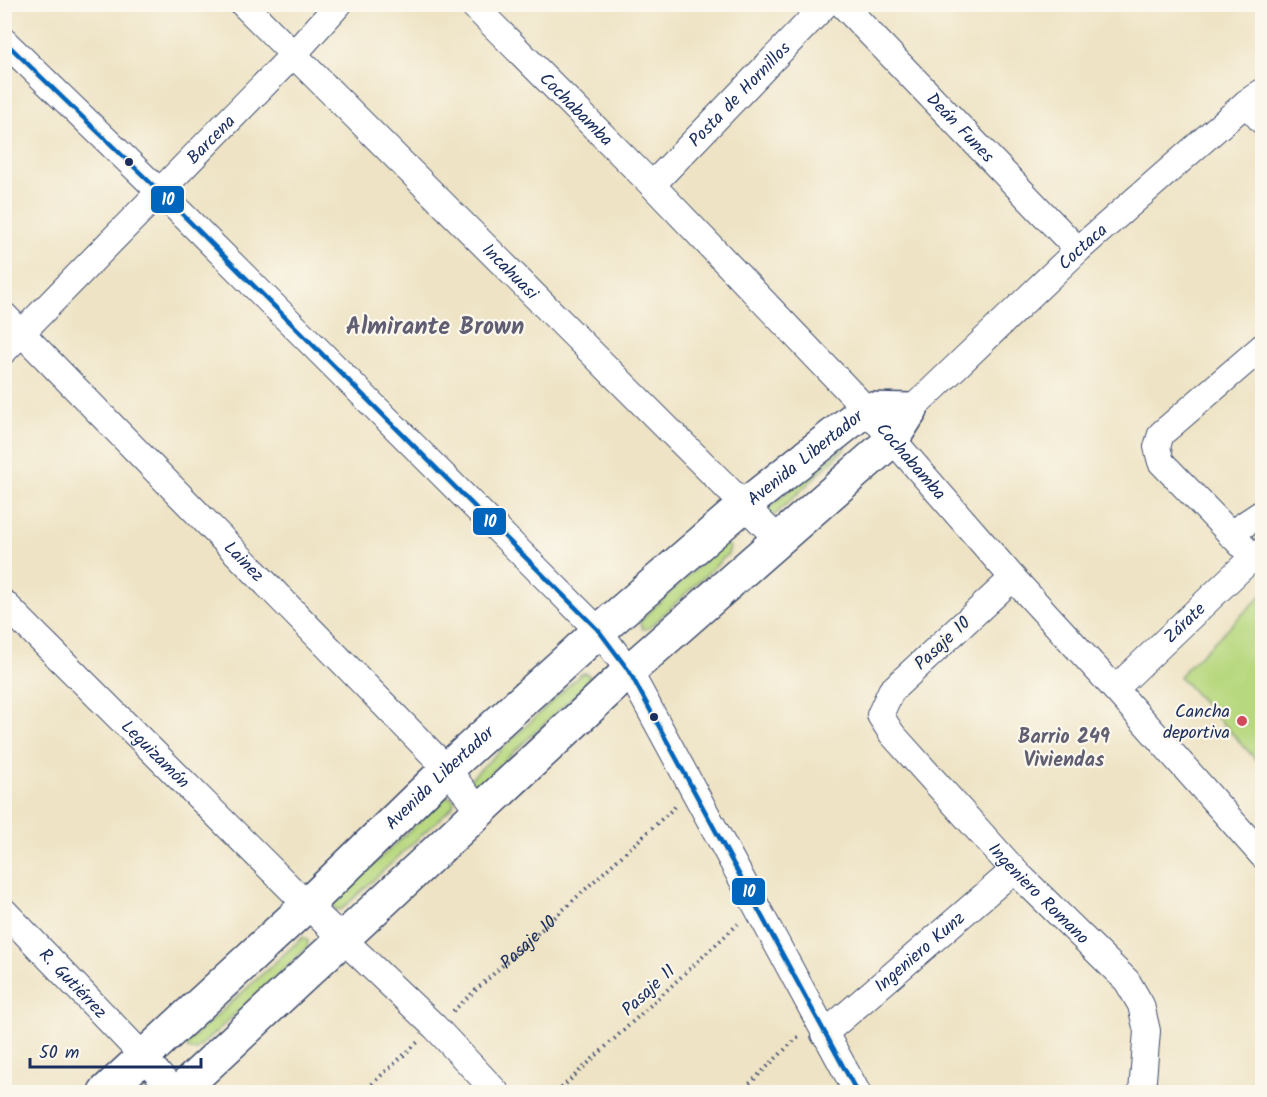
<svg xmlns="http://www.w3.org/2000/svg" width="1267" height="1097" font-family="Kalam,sans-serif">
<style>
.green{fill:#b8d87f;stroke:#6a846e;stroke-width:1.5}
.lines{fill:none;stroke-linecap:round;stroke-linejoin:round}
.minor-casing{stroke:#3b4a6d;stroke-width:28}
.tertiary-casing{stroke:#3b4a6d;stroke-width:36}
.path{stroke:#3b4a6d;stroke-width:4;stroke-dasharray:1.5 4.5;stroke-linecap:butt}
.minor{stroke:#fff;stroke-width:26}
.tertiary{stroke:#fff;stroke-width:33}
.bus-1-casing{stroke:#fbf7ec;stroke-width:9}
.bus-1{stroke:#0065bd;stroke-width:4.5}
.bus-dot{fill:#1b2f5e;stroke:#fbf7ec;stroke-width:2}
.poi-dot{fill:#d1495b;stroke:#fbf7ec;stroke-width:2}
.labels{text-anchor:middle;stroke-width:4.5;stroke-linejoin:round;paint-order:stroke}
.street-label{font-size:18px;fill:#1b2f5e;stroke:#fbf7ec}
.poi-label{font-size:18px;fill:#1b2f5e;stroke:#fbf7ec;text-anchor:end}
.neighbourhood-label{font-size:20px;font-weight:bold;fill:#605e72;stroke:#fbf7ec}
.district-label{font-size:24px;font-weight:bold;fill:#605e72;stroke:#fbf7ec}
.line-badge{stroke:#fbf7ec;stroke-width:2}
.badge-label{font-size:16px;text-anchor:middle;font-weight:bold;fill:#fff}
</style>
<rect width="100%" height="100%" fill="#fbf7ec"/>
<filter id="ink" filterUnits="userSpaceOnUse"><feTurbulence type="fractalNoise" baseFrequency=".0167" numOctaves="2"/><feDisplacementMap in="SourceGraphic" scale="12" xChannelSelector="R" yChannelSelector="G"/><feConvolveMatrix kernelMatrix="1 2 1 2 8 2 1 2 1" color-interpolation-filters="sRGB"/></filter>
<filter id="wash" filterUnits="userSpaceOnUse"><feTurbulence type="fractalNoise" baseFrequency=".008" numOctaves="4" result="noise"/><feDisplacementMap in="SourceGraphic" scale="24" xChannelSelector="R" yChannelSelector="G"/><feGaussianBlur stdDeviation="1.35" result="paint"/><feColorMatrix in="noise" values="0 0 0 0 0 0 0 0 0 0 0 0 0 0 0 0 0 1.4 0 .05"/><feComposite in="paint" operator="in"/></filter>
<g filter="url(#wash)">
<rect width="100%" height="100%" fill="#eee3c4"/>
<!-- green -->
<path class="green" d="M 846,445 L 844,450 L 765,524 L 757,517 Z
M 725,543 L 730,547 L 728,554 L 649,628 L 643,629 L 640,623 L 642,619 L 721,545 Z
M 1262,595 L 1262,766 L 1179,676 Z
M 585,673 L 590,676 L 588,683 L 478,785 L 476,786 L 469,780 L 581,674 Z
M 449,797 L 452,798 L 454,803 L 452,807 L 342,909 L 335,910 L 333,904 L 335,900 L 445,798 Z
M 303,937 L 308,941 L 307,948 L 196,1050 L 190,1050 L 187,1047 L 189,1041 Z
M 146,1078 L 150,1085 L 142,1092 L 129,1092 Z"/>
</g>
<g filter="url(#ink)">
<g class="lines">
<!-- minor casing -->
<g class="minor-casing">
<g id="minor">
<path id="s2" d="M 243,4 L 778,539"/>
<path id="s3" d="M 472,4 L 652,185 L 866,409 L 1013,578 L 1115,689 L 1262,855"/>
<path id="s4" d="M 842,4 L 1078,250"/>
<path d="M 4,41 L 160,192 L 599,631 L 629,671 L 857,1092"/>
<path d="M 1246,103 L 1262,121"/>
<path id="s5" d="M 652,185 L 826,4"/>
<path id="s6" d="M 4,315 L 447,769 L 480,812"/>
<path d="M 1262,347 L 1161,434 L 1157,447 L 1161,462 L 1253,557 L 1262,557"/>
<path id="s7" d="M 4,351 L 293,55 L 339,4"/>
<path id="s8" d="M 911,410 L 1078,250 L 1246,103 L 1262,92"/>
<path d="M 1230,534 L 1262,513"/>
<path id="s9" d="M 1013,578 L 891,691 L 880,715 L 892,734 L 1014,870 L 1127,981 L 1141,1005 L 1147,1031 L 1142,1092"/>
<path id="s10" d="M 4,603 L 307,905 L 435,1027 L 496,1092"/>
<path id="s11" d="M 1115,689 L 1253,557"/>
<path id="s12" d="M 4,911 L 143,1056 L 174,1092"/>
<path id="s13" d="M 824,1034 L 1014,870"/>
</g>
</g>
<!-- tertiary casing -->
<g class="tertiary-casing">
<g id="tertiary">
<path id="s14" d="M 105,1092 L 307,905 L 447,769 L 599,631 L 734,514 L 866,409 L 911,410"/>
<path d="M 179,1092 L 629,671 L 892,440 L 911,410"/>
</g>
</g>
<!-- path -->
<g class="path">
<path id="s1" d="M 453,1011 L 677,805"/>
<path d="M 363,1092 L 418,1042"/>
<path d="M 557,1092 L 738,924"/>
<path d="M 741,1092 L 801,1034"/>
</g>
<!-- minor -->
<use href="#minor" class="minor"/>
<!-- tertiary -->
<use href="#tertiary" class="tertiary"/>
<!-- bus-1 casing -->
<g class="bus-1-casing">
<path id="bus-1" d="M 4,41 L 160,192 L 599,631 L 629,671 L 857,1092"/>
</g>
<!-- bus-1 -->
<use href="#bus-1" class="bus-1"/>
</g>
</g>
<!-- markers -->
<g class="bus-dot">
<circle cx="129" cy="162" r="5"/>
<circle cx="654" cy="717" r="5"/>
</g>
<circle class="poi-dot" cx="1242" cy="721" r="6"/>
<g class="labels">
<!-- street labels -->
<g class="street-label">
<text dy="6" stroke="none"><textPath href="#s5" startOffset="126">Posta de Hornillos</textPath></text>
<text dy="6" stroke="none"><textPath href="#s3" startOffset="148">Cochabamba</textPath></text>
<text dy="6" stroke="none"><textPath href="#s4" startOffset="171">Deán Funes</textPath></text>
<text dy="6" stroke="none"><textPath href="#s7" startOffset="296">Barcena</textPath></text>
<text dy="6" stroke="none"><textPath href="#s8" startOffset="237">Coctaca</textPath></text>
<text dy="6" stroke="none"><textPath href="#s2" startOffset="378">Incahuasi</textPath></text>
<text dy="6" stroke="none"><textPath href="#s14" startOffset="945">Avenida Libertador</textPath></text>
<text dy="6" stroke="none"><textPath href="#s3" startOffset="634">Cochabamba</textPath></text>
<text dy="6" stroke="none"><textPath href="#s6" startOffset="344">Lainez</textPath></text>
<text dy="6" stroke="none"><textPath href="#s11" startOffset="96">Zárate</textPath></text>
<text transform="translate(942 643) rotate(-43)" y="6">Pasaje 10</text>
<text dy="6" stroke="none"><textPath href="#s10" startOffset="214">Leguizamón</textPath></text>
<text dy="6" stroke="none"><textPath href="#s14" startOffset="459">Avenida Libertador</textPath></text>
<text dy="6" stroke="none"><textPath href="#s9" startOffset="432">Ingeniero Romano</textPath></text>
<text dy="6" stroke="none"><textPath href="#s1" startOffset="102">Pasaje 10</textPath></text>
<text dy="6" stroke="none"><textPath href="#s13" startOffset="126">Ingeniero Kunz</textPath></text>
<text dy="6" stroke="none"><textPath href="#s12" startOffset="100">R. Gutiérrez</textPath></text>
<text transform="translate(648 990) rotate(-43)" y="6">Pasaje 11</text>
</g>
<!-- poi labels -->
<g class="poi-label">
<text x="1230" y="717">Cancha<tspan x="1230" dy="21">deportiva</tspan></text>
</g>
<!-- neighbourhood labels -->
<g class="neighbourhood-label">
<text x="1064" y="743">Barrio 249<tspan x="1064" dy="23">Viviendas</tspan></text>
</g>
<!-- district labels -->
<g class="district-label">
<text x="435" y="334">Almirante Brown</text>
</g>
</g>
<g class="line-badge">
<rect x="150" y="185" width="35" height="29" rx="6" fill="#0065bd"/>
<rect x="472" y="507" width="35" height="29" rx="6" fill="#0065bd"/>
<rect x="731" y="877" width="35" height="29" rx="6" fill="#0065bd"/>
</g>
<g class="badge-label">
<text x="168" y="205">10</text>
<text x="490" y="527">10</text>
<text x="749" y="897">10</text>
</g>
<!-- margin -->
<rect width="1267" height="1097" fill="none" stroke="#fbf7ec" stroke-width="24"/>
<!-- scale -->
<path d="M30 1058v9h171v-9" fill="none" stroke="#1b2f5e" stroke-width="3"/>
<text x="39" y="1058" font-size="18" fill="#1b2f5e" stroke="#fbf7ec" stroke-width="4.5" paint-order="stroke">50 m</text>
</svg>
